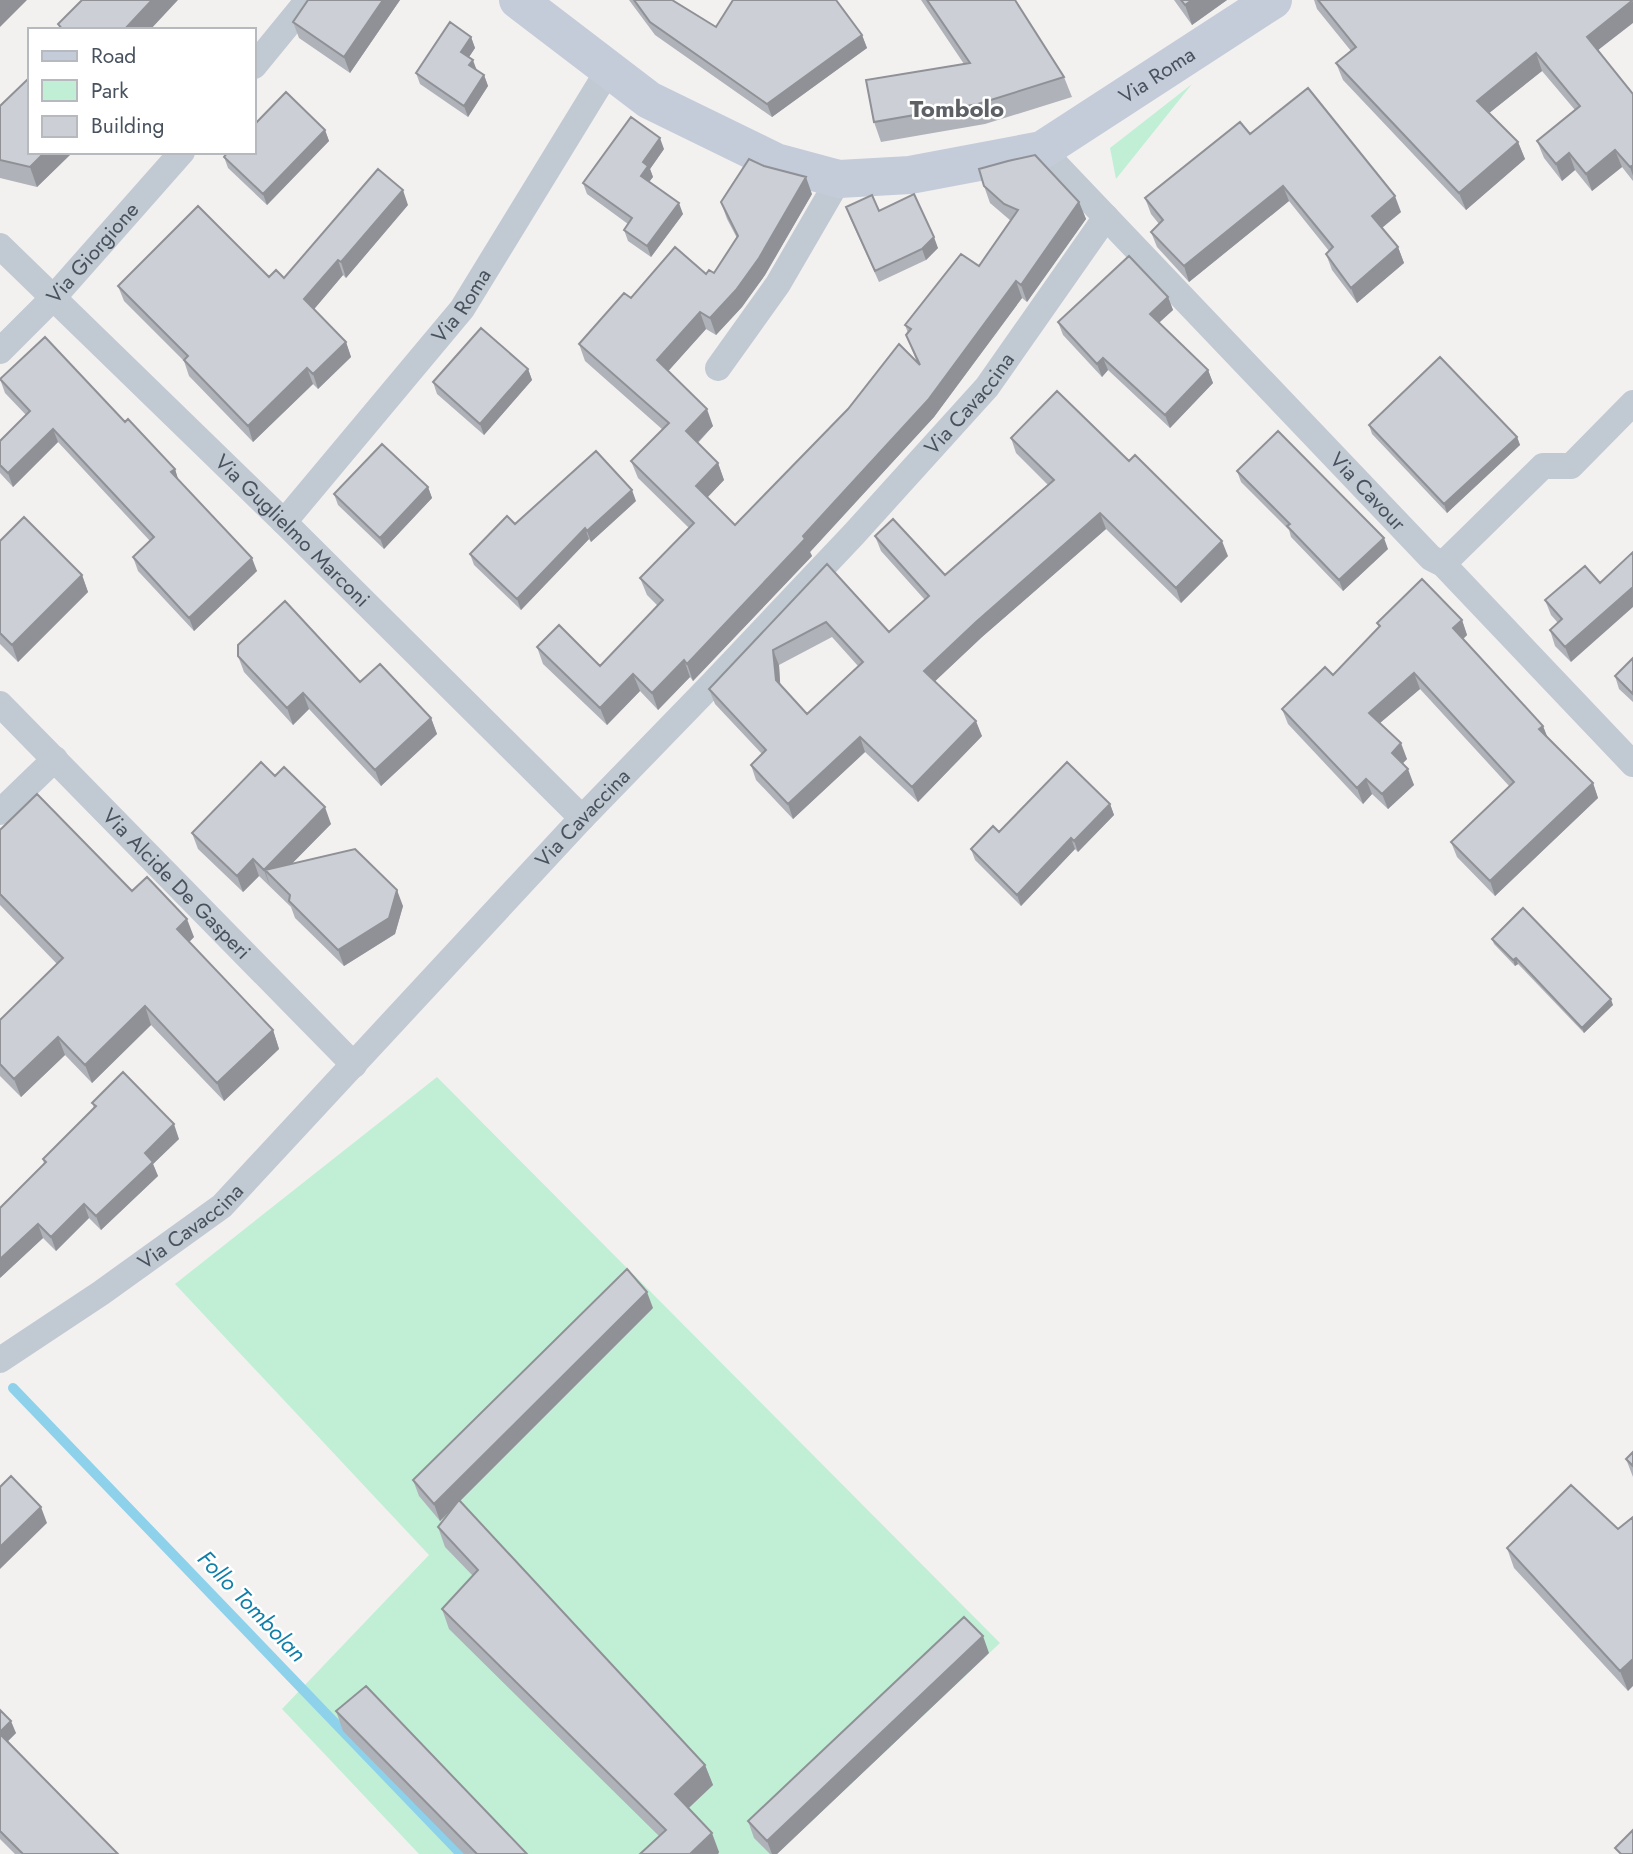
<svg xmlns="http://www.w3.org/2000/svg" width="1633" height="1854" font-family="Jost,sans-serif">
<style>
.green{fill:#c0efd5}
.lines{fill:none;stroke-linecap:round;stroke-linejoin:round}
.stream{stroke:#8ed1eb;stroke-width:10}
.street{stroke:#c1cad2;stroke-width:26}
.secondary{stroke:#c4ccd9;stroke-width:38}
.wall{fill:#afb2b8;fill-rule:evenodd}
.shaded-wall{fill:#8f9196}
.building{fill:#cccfd6;stroke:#8f9196;stroke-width:2;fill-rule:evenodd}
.labels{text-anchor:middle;stroke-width:5;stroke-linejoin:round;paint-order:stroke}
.street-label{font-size:21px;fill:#48525e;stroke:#fff}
.water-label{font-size:23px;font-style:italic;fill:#0f7faa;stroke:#fff}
.quarter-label{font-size:24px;font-weight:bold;fill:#5d6065;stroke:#fff}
</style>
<rect width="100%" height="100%" fill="#f3f1f0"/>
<!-- green -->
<path class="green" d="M 1192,84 L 1116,179 L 1110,148 Z
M 437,1077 L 1000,1643 L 777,1854 L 419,1854 L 282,1709 L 429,1555 L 175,1284 Z"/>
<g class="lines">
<!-- stream -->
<path class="stream" d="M 13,1388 L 461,1854"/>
<!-- street -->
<g class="street">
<path d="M 254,66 L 308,0"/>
<path id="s1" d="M 1042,150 L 1431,558 L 1443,564 L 1633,764"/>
<path id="s2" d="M 0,246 L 284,522 L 582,818"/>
<path id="s3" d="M 0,351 L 53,298 L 182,152"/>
<path d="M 718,368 L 778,284 L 839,179"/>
<path id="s4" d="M 284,522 L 462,309 L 609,69"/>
<path d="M 1443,564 L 1543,466 L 1571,466 L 1633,403"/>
<path id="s5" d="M 0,704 L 354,1065"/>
<path d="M 0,812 L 55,759"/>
<path id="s6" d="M 0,1360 L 101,1293 L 222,1206 L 582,818 L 713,683 L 854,534 L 987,387 L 1106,217"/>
</g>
<!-- secondary -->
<path class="secondary" id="s7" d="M 518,0 L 649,100 L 776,162 L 839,179 L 910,175 L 1042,150 L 1273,0"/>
</g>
<!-- wall -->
<path class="wall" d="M 308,0 L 400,0 L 350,73 L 299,38 L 293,22 Z
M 629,0 L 672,0 L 716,27 L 862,35 L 867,48 L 772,117 L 655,35 Z
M 921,0 L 1015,0 L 1064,77 L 1072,97 L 985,124 L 881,142 L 874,122 L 964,64 Z
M 1174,0 L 1227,0 L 1192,25 Z
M 1314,0 L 1633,0 L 1598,51 L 1633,94 L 1633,181 L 1622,167 L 1592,191 L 1575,170 L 1562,181 L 1544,158 L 1537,141 L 1575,110 L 1542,71 L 1489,113 L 1518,142 L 1525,159 L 1466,210 L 1343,80 L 1336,63 L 1351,51 L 1317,9 Z
M 471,37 L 475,48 L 469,57 L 477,70 L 484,75 L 488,86 L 468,117 L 420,84 L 416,73 Z
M 0,106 L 30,152 L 73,152 L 37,187 L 0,178 Z
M 325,130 L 329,141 L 267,205 L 228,168 L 224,157 Z
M 1250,134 L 1401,212 L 1382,228 L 1398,247 L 1404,263 L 1357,303 L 1332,270 L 1326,254 L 1329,251 L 1289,201 L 1189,282 L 1157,247 L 1151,232 L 1159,224 L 1151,214 L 1145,198 Z
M 664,149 L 650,169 L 653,177 L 649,182 L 683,214 L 651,257 L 628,241 L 624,230 L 628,224 L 587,194 L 583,183 Z
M 984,186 L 1079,202 L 1086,219 L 1027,302 L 1022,298 L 934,417 L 810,552 L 812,556 L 693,681 L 690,677 L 658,710 L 640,691 L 607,725 L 543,664 L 537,647 L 600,666 L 658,606 L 647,595 L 640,578 L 689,528 L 638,478 L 631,461 L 663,430 L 585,361 L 579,344 L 631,298 L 714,273 L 737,238 L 727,219 L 721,202 L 812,194 L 765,275 L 742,307 L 716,335 L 706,329 L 668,371 L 713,426 L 698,443 L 718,463 L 724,480 L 707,498 L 735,525 L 917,362 L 906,335 L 908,333 L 905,325 L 979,266 L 1011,221 L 990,203 Z
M 408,205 L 346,278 L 343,275 L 314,309 L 346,342 L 351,357 L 318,389 L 313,384 L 253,442 L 189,376 L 184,361 L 124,301 L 118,286 L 269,277 L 284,278 Z
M 846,207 L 879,211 L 938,248 L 926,260 L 879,282 L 850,218 Z
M 1168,297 L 1173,310 L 1159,323 L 1208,370 L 1213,383 L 1170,428 L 1108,370 L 1102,377 L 1063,335 L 1058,322 Z
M 528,369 L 532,380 L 484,435 L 437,394 L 433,382 Z
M 0,379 L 125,422 L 175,469 L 178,480 L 257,571 L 194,631 L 138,571 L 133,557 L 150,541 L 58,442 L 13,487 L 0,473 L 0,441 L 26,415 L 5,393 Z
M 1369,425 L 1517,437 L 1520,445 L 1447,513 L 1372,434 Z
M 1011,438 L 1228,556 L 1181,603 L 1106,529 L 982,637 L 935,681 L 982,736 L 918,802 L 865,752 L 793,819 L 756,780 L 751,765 L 762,754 L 715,704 L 709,689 L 827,564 L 889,632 L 925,600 L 881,551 L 875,536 L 945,575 L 1048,485 L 1016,453 ZM 832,637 L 858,666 L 807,714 L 780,685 L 779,665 Z
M 1237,471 L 1388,549 L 1343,591 L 1291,537 L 1289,530 L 1241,482 Z
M 428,487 L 432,498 L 384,549 L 338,505 L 334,494 Z
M 636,501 L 591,542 L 589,539 L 521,610 L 474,565 L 470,554 Z
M 0,541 L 82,575 L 88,592 L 18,662 L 0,644 Z
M 1585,566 L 1571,662 L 1555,646 L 1550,630 L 1558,623 L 1551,615 L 1545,600 Z
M 1462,620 L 1467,635 L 1463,639 L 1543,726 L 1547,737 L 1593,783 L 1598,798 L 1495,896 L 1457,857 L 1451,842 L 1510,787 L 1420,689 L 1380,723 L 1407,759 L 1403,763 L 1414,785 L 1388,809 L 1372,794 L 1363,804 L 1288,724 L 1282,709 L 1333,675 L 1379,627 L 1377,623 Z
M 238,656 L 360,682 L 431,718 L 437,734 L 381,786 L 309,709 L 293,725 L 244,672 Z
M 1633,658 L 1633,702 L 1619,689 L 1615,676 Z
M 275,776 L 331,824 L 291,864 L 403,906 L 395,934 L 344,966 L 295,918 L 291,907 L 259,876 L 243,892 L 198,849 L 192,833 Z
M 1110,804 L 1114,815 L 1078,852 L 1075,849 L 1021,906 L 975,860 L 971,849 L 999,832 Z
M 0,830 L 132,891 L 194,937 L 189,942 L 273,1030 L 279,1049 L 224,1101 L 151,1025 L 92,1083 L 65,1055 L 21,1097 L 0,1076 L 0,1020 L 57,964 L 0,905 Z
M 1492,939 L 1613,1005 L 1584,1033 L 1518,964 L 1515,966 L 1494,944 Z
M 92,1103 L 179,1139 L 153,1164 L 158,1176 L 101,1230 L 89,1218 L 56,1251 L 43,1238 L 0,1278 L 44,1164 L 43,1159 L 94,1108 Z
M 653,1308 L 460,1501 L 705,1765 L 713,1785 L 689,1808 L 719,1852 L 718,1854 L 640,1854 L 659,1836 L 449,1629 L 442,1609 L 473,1576 L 445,1547 L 438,1527 L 455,1506 L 440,1521 L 419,1496 L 413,1480 Z
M 1633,1452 L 1633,1477 L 1626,1459 Z
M 1618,1529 L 1628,1691 L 1514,1568 L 1507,1548 Z
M 989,1653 L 777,1854 L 770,1854 L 754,1838 L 748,1821 Z
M 0,1710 L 16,1733 L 8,1741 L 118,1854 L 15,1854 L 0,1839 Z
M 336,1711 L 527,1854 L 464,1854 L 343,1731 Z"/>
<!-- shaded-wall -->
<path class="shaded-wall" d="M 0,0 L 27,0 L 0,27 Z
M 152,0 L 178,0 L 150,30 L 124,30 Z
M 383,0 L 400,0 L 350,73 L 344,57 Z
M 1192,0 L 1227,0 L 1192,25 L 1185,5 Z
M 1633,1 L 1633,23 L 1593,54 L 1587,37 Z
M 862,35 L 867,48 L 772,117 L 767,104 Z
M 471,37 L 475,48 L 465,63 L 461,52 Z
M 1536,53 L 1542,71 L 1483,118 L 1477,101 Z
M 473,60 L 477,71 L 469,65 Z
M 484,75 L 488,86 L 468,117 L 464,106 Z
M 325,130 L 329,141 L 267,205 L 263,194 Z
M 660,138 L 664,149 L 650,169 L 653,177 L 645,187 L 641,176 L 643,162 Z
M 1518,142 L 1525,159 L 1466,210 L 1459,193 Z
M 1615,150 L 1622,167 L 1592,191 L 1586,174 Z
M 45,152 L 73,152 L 37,187 L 30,167 Z
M 1569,153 L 1575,170 L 1562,181 L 1556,164 Z
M 1633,165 L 1633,176 L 1630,167 Z
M 806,177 L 812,194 L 765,275 L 742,307 L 716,335 L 710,318 Z
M 1283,186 L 1289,201 L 1189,282 L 1184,266 Z
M 403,190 L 408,205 L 346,278 L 341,262 Z
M 1395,196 L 1401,212 L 1378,231 L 1372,216 Z
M 1079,202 L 1086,219 L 1027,302 L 1021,285 Z
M 679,203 L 683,214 L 651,257 L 647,246 Z
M 934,237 L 938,248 L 926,260 L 922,249 Z
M 1398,247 L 1404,263 L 1357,303 L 1351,288 Z
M 338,260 L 343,275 L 310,314 L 304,299 Z
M 1016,281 L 1022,298 L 934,417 L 810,552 L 812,556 L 693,681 L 687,664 L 803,536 Z
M 1168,297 L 1173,310 L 1154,327 L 1150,314 Z
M 700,312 L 706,329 L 663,377 L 657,360 Z
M 346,342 L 351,357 L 318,389 L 313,374 Z
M 1103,358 L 1108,370 L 1102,377 L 1097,364 Z
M 307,368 L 313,384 L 253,442 L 248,426 Z
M 528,369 L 532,380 L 484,435 L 480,424 Z
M 1208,370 L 1213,383 L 1170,428 L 1165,415 Z
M 707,409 L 713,426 L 692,448 L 686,431 Z
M 53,429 L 58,442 L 13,487 L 8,473 Z
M 1517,437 L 1520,445 L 1447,513 L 1444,504 Z
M 718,463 L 724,480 L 702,503 L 696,486 Z
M 175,469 L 179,482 L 171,472 Z
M 428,487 L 432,498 L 384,549 L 380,538 Z
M 632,490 L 636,501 L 591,542 L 587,531 Z
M 1100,513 L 1106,529 L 982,637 L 930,686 L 924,671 L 976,622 Z
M 585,528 L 589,539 L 521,610 L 517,599 Z
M 1384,538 L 1388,549 L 1343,591 L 1339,580 Z
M 1222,541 L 1228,556 L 1181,603 L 1176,588 Z
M 252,558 L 257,571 L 194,631 L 189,618 Z
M 82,575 L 88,592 L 18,662 L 12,645 Z
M 1633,587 L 1633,607 L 1571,662 L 1565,647 Z
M 1462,620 L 1467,635 L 1459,643 L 1453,628 Z
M 773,650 L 779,665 L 781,696 L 776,680 Z
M 684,660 L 690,677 L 658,710 L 652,693 Z
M 1414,673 L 1420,689 L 1374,728 L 1369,713 Z
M 633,674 L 640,691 L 607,725 L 600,708 Z
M 303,693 L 309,709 L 293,725 L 287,708 Z
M 431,718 L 437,734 L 381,786 L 375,770 Z
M 976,721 L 982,736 L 918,802 L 912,787 Z
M 1543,726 L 1549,741 L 1539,729 Z
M 860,737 L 865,752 L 793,819 L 788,804 Z
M 1401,743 L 1407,759 L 1398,768 L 1392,753 Z
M 1408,769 L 1414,785 L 1388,809 L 1382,794 Z
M 1366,779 L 1372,794 L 1363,804 L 1357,788 Z
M 1593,783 L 1598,798 L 1495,896 L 1490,881 Z
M 1110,804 L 1114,815 L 1078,852 L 1074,841 Z
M 325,807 L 331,824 L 275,881 L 265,870 L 270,886 L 264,870 Z
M 1071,838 L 1075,849 L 1021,906 L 1017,895 Z
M 253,859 L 259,876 L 243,892 L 237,876 Z
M 397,890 L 403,906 L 395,934 L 344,966 L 338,950 Z
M 187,919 L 194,937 L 183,948 L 177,929 Z
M 1516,958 L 1518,964 L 1515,966 L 1513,960 Z
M 1611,999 L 1613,1005 L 1584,1033 L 1582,1028 Z
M 145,1006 L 151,1025 L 92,1083 L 85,1065 Z
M 273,1030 L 279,1049 L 224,1101 L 217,1083 Z
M 58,1037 L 65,1055 L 21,1097 L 14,1079 Z
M 174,1124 L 179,1139 L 153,1164 L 158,1176 L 101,1230 L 96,1216 L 145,1153 Z
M 84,1204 L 89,1218 L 56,1251 L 51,1237 Z
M 38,1224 L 43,1238 L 0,1278 L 0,1259 Z
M 647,1292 L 653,1308 L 440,1521 L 434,1504 Z
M 41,1507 L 47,1523 L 0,1569 L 0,1547 Z
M 983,1636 L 989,1653 L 777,1854 L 772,1854 L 767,1841 Z
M 1633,1659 L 1633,1686 L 1628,1691 L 1620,1671 Z
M 11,1721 L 16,1733 L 4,1745 L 0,1735 L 0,1732 Z
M 705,1765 L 713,1785 L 682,1814 L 675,1794 Z
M 712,1833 L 719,1852 L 718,1854 L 690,1854 Z"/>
<!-- building -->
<path class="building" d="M 82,0 L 152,0 L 124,30 L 63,30 L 58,24 Z
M 308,0 L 383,0 L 344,57 L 293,22 Z
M 634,0 L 672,0 L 716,27 L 733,0 L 836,0 L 862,35 L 767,104 L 650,22 Z
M 927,0 L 1015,0 L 1064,77 L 978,104 L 874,122 L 866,80 L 970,63 Z
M 1181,0 L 1192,0 L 1185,5 Z
M 1318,0 L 1633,0 L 1587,37 L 1633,94 L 1633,165 L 1630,167 L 1615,150 L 1586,174 L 1569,153 L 1556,164 L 1537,141 L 1580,106 L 1536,53 L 1477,101 L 1518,142 L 1459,193 L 1336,63 L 1356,47 Z
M 450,22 L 471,37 L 461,52 L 473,60 L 469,65 L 484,75 L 464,106 L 416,73 Z
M 30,77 L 30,152 L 45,152 L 30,167 L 0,160 L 0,106 Z
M 1308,88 L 1395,196 L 1372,216 L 1398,247 L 1351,288 L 1326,254 L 1333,247 L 1283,186 L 1184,266 L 1151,232 L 1163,220 L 1145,198 L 1240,122 L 1250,134 Z
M 286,92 L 325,130 L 263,194 L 224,157 L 228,152 L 254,152 L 254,125 Z
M 631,117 L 660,138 L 643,162 L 648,166 L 641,176 L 679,203 L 647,246 L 624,230 L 632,218 L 583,183 Z
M 1035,155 L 1079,202 L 1021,285 L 1016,281 L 928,400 L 803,536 L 805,539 L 687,664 L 684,660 L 652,693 L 633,674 L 600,708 L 537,647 L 559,625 L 600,666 L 663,600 L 640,578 L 694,523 L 631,461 L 669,423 L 579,344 L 624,293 L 631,298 L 675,247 L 706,274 L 709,270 L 714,273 L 738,236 L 721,202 L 749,159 L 764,166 L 806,177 L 759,258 L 736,290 L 710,318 L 700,312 L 657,360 L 707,409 L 686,431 L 718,463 L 696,486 L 735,525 L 848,409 L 899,344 L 920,365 L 906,335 L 911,329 L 905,325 L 961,254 L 979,266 L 1018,210 L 1004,204 L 984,186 L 979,169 L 1008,161 Z
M 378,169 L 403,190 L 341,262 L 338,260 L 304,299 L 346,342 L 313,374 L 307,368 L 248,426 L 184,360 L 188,356 L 118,286 L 198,206 L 269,277 L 276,270 L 284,278 Z
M 914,194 L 934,237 L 922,249 L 875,271 L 846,207 L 872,195 L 879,211 Z
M 1129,256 L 1168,297 L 1150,314 L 1208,370 L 1165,415 L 1103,358 L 1097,364 L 1058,322 Z
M 481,328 L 528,369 L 480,424 L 433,382 Z
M 45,337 L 125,422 L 128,419 L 175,469 L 171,472 L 252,558 L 189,618 L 133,557 L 154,537 L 53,429 L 8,473 L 0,465 L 0,441 L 30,411 L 0,379 Z
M 1440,357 L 1517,437 L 1444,504 L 1369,425 Z
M 1057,391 L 1129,461 L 1135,455 L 1222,541 L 1176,588 L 1100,513 L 976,622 L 924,671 L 976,721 L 912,787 L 860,737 L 788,804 L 751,765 L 766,750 L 709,689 L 827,564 L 889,632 L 929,596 L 875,536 L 893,519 L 945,575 L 1054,480 L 1011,438 ZM 826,622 L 863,662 L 807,714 L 776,680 L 773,650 Z
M 1278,431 L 1384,538 L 1339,580 L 1287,526 L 1290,524 L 1237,471 Z
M 382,444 L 428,487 L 380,538 L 334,494 Z
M 596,451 L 632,490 L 587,531 L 585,528 L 517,599 L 470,554 L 507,516 L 515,524 Z
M 24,517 L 82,575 L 12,645 L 0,633 L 0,541 Z
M 1633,552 L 1633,587 L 1565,647 L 1550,630 L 1562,619 L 1545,600 L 1585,566 L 1600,583 Z
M 1422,579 L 1462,620 L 1453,628 L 1543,726 L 1539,729 L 1593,783 L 1490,881 L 1451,842 L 1514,782 L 1414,673 L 1369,713 L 1401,743 L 1392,753 L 1408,769 L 1382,794 L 1366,779 L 1357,788 L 1282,709 L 1325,667 L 1333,675 L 1380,626 L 1377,623 Z
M 285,601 L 360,682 L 380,664 L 431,718 L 375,770 L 303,693 L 287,708 L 238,656 L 238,645 Z
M 1633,658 L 1633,694 L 1615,676 Z
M 261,762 L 275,776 L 284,767 L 325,807 L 264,870 L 253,859 L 237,876 L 192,833 Z
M 1067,762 L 1110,804 L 1074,841 L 1071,838 L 1017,895 L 971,849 L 993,826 L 999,832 Z
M 37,794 L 132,891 L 147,877 L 187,919 L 177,929 L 273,1030 L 217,1083 L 145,1006 L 85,1065 L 58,1037 L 14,1079 L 0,1064 L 0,1020 L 63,958 L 0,894 L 0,830 Z
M 355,849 L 397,890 L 389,918 L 338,950 L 289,901 L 290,895 L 265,870 Z
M 1523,908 L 1611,999 L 1582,1028 L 1516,958 L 1513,960 L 1492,939 Z
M 123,1072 L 174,1124 L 145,1153 L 153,1162 L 96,1216 L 84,1204 L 51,1237 L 38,1224 L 0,1259 L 0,1208 L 46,1162 L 43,1159 L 96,1106 L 92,1103 Z
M 627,1269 L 647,1292 L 434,1504 L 413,1480 Z
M 1633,1452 L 1633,1466 L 1626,1459 Z
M 11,1476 L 41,1507 L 0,1547 L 0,1487 Z
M 1571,1485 L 1618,1529 L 1633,1517 L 1633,1659 L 1620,1671 L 1507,1548 Z
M 459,1500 L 705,1765 L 675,1794 L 712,1833 L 690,1854 L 640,1854 L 666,1830 L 442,1609 L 478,1570 L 438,1527 Z
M 964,1617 L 983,1636 L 767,1841 L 748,1821 Z
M 366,1686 L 527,1854 L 477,1854 L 336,1711 Z
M 0,1710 L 11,1721 L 0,1732 Z
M 0,1734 L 118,1854 L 23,1854 L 0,1831 Z
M 1633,1830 L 1633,1854 L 1621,1854 L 1615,1848 Z"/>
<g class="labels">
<!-- street labels -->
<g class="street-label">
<text dy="7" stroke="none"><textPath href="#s7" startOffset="714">Via Roma</textPath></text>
<text dy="7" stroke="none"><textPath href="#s3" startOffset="135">Via Giorgione</textPath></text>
<text dy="7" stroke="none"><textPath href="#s4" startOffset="280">Via Roma</textPath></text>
<text dy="7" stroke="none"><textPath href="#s6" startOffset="1367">Via Cavaccina</textPath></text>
<text dy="7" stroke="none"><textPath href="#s1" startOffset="472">Via Cavour</textPath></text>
<text dy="7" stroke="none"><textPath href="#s2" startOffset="408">Via Guglielmo Marconi</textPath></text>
<text dy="7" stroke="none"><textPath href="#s6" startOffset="800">Via Cavaccina</textPath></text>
<text dy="7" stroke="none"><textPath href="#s5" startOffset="252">Via Alcide De Gasperi</textPath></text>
<text dy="7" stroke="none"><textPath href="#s6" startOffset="233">Via Cavaccina</textPath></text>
</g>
<!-- water labels -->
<g class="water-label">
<text transform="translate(252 1606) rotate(46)" y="8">Follo Tombolan</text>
</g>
<!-- quarter labels -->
<g class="quarter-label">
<text x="957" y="117">Tombolo</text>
</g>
</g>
<!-- legend -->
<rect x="28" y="28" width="228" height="126" fill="#ffffff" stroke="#b6babf" stroke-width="2"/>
<rect x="42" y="51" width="35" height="10" fill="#c4ccd9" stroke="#b6babf" stroke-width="2"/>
<text x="91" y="63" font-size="21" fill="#48525e">Road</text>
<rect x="42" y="80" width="35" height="21" fill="#c0efd5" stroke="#b6babf" stroke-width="2"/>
<text x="91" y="98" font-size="21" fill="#48525e">Park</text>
<rect x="42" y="116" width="35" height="21" fill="#cccfd6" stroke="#b6babf" stroke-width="2"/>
<text x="91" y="133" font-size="21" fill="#48525e">Building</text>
</svg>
